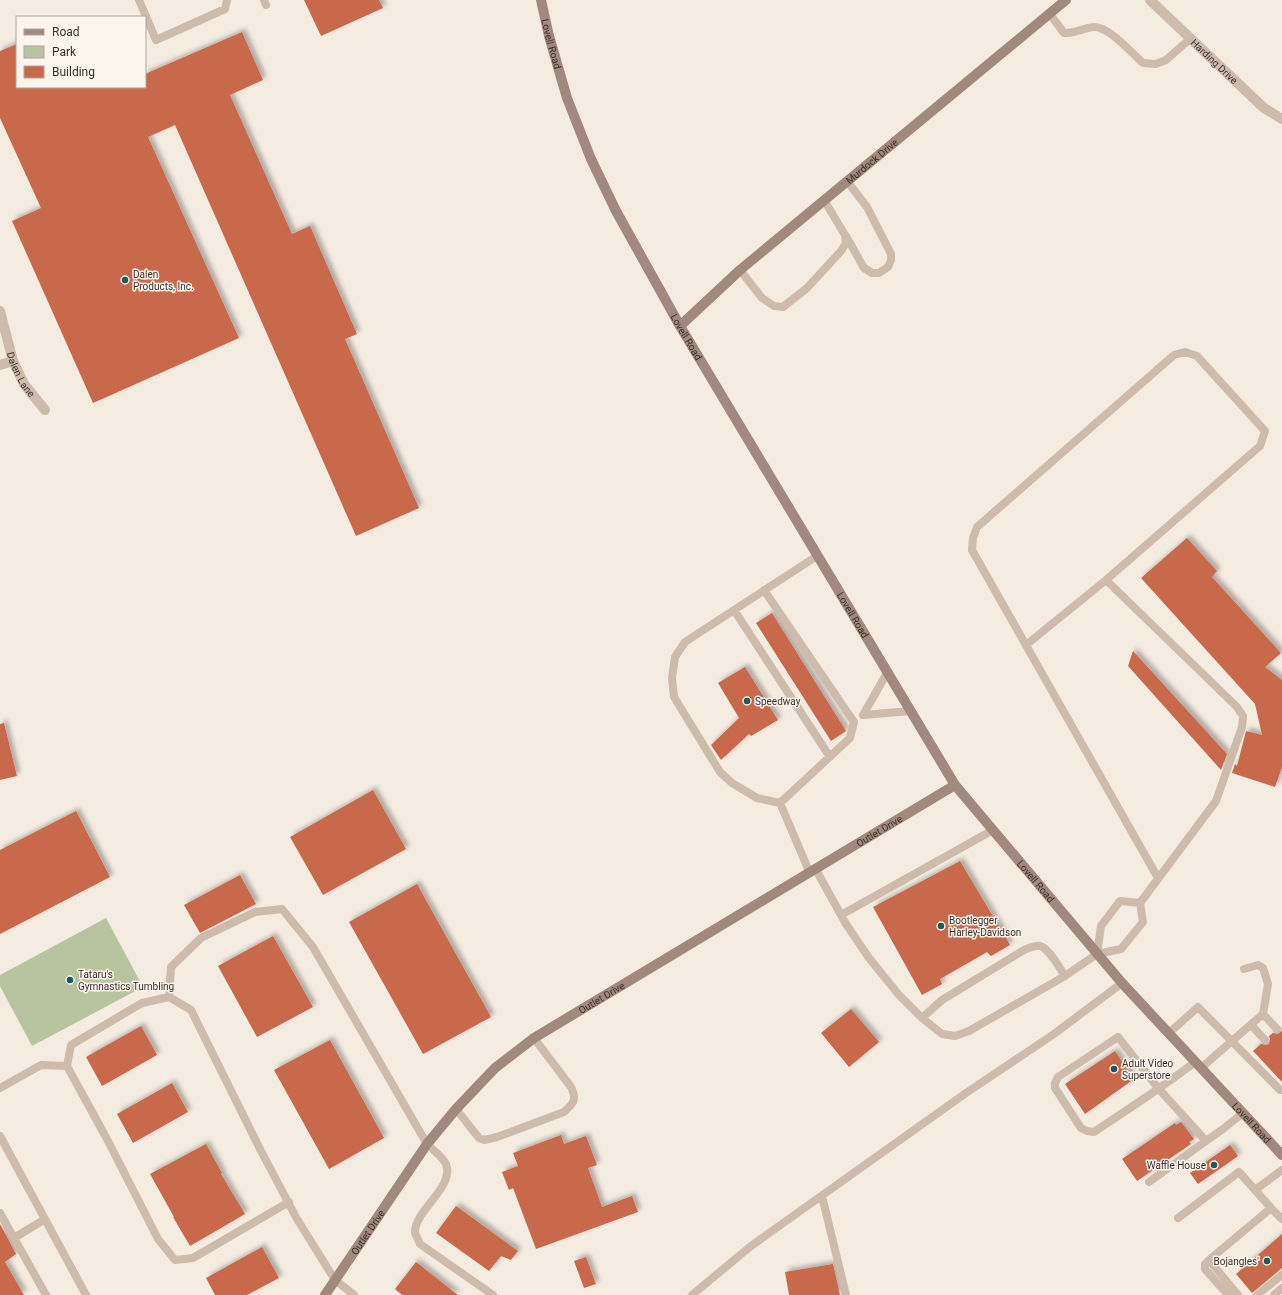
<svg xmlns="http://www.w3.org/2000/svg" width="1282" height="1295" font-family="Roboto,sans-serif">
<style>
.green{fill:#b8c4a0}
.building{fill:#c8694b;filter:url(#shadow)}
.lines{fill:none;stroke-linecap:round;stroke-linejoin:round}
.lane{stroke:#cdbbac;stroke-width:8}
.street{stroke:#cdbbac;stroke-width:10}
.secondary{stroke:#a18a7d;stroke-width:10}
.poi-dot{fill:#1f5a5e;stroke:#fbf5ee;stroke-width:1.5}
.labels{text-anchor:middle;stroke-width:3;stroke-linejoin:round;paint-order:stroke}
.street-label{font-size:10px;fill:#3b302b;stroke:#fbf5ee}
.poi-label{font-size:10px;fill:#3b302b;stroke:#fbf5ee;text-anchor:start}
</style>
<defs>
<filter id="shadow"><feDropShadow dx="3.5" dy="-3.5" stdDeviation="2" flood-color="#0004"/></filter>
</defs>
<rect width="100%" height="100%" fill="#f4ebe1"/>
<!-- green -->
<path class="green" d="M 106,918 L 143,987 L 32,1046 L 0,986 L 0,975 Z"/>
<!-- building -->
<path class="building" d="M 304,0 L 379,0 L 383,8 L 321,36 Z
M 242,32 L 263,80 L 230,95 L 292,234 L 310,226 L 357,334 L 345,339 L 419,508 L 356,536 L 175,125 L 148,137 L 239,338 L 93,403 L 12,221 L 41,208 L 0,118 L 0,51 L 17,44 L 17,87 L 145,87 L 145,74 Z
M 1187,538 L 1217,571 L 1212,577 L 1281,653 L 1265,667 L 1282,680 L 1282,767 L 1275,787 L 1232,773 L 1235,764 L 1237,766 L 1246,731 L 1262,735 L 1255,704 L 1141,578 Z
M 772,613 L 846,731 L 831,741 L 756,623 Z
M 1133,651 L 1227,754 L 1221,770 L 1128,666 Z
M 745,667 L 778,720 L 751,736 L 749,734 L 721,760 L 711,745 L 739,718 L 718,683 Z
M 4,723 L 17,776 L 0,780 L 0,724 Z
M 373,790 L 406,849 L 323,895 L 290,837 Z
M 76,811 L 110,877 L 0,934 L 0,850 Z
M 960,861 L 1010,945 L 991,956 L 987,952 L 940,979 L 942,984 L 922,995 L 873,907 Z
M 240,875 L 256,904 L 200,933 L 184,905 Z
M 417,884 L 491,1017 L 423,1054 L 349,922 Z
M 273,936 L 313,1007 L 257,1037 L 218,966 Z
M 851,1009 L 879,1042 L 849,1067 L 821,1033 Z
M 141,1026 L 157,1055 L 102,1086 L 86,1057 Z
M 1282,1031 L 1282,1082 L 1253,1051 L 1261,1044 L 1266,1045 L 1269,1044 L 1270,1039 L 1269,1036 L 1273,1033 L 1278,1034 Z
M 330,1040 L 384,1138 L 329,1169 L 274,1070 Z
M 1115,1051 L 1134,1079 L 1085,1114 L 1065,1084 Z
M 172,1083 L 188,1112 L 133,1143 L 117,1114 Z
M 1181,1122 L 1194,1139 L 1189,1142 L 1191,1144 L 1137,1181 L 1122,1159 L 1175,1123 L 1176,1125 Z
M 561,1135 L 564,1144 L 586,1136 L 597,1165 L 588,1168 L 602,1207 L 632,1196 L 638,1212 L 536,1249 L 513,1188 L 509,1190 L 502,1172 L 518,1166 L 513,1153 Z
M 206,1144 L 222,1173 L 221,1174 L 245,1214 L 190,1246 L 173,1217 L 174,1217 L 150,1174 Z
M 1230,1145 L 1238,1156 L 1198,1184 L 1190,1173 Z
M 456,1206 L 518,1251 L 511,1260 L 501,1256 L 489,1271 L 436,1233 Z
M 0,1224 L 16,1254 L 5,1262 L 24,1295 L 0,1295 Z
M 1282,1234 L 1282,1268 L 1252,1293 L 1236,1274 Z
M 262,1247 L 279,1278 L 247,1295 L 215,1295 L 206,1278 Z
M 586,1257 L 596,1284 L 584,1288 L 574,1261 Z
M 416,1262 L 458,1295 L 402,1295 L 395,1289 Z
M 833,1264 L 840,1295 L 789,1295 L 785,1272 Z"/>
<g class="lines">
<!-- lane -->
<path class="lane" d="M 139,0 L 156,40 L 225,9 L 227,0
M 264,0 L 266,5
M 1049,13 L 1064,33 C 1074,34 1083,28 1094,27 C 1108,26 1132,53 1143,63 L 1156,64 L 1166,60 L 1191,38
M 846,236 L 864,268 L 872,273 L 879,273 L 888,267 L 891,260 L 891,254 L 887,246 L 867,207 L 847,181
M 740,270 L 762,298 L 774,306 L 783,307 L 807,288 L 841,251 L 846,243 L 845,235 L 824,200
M 764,590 L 854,722 L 850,738 L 780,803
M 734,610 L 830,757
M 1026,645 L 1106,580
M 887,673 L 863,715 L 911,711
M 815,868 L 846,924 L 869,958 L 899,995 L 922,1018 L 942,1034 L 955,1036 L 969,1031 L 1065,976 L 1097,954
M 809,871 L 780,803 L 757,798 L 732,783 L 720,772 L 674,697 L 672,678 L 675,657 L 685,642 L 817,556
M 1120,901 L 1140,903 L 1143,922 L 1121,949 L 1097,954 L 1101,926 Z
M 1140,903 L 1216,801 L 1242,727 L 1243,716 L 1237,707 L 1106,580 L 1260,446 L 1265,431 L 1197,356 L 1185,352 L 1174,355 L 977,527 L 973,538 L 972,550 L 1158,878
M 841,915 L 993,830
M 169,997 L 171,967 L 201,938 L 255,912 L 282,909 L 313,947 L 427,1144 C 433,1150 443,1157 446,1164 C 455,1188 414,1210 415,1233 C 416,1236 419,1241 420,1244 L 493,1295
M 1263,1014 L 1277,1029
M 922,1018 L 942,1000 L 1024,950 C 1029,948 1035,945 1040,946 C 1049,948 1060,969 1065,976
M 1251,1025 L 1265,1040
M 1169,1033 L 1198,1007 L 1280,1090 L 1282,1090
M 1201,1068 L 1263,1014 L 1268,984 L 1263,968 L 1258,965 L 1244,969
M 0,1088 L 41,1065 L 67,1066
M 456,1109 L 479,1138 L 484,1140 L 497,1137 L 564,1112 C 574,1103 577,1100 571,1087 L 534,1038
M 0,1136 L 86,1295
M 1206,1141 L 1223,1129 L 1243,1113
M 1149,1182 L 1206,1141 L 1158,1088 L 1118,1037 L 1058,1077 L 1055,1083 L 1055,1088 L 1081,1128 L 1087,1131 L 1094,1132 C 1128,1109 1163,1087 1195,1062
M 1255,1190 L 1282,1170
M 822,1196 L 846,1295
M 289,1202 L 193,1258 L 175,1260 L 158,1239 L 108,1141 L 67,1066 L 71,1045 L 142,1003 L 169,997 L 191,1010 L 261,1151 L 297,1219 L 335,1280 L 354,1295
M 1271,1208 L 1282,1219
M 0,1213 L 46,1295
M 1178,1218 L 1239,1172 L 1271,1208 L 1209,1260 L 1205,1264 L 1205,1269 L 1228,1295
M 14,1238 L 45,1219
M 1209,1260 L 1238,1295
M 692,1295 L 751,1246 L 966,1093 L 1054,1034 L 1122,983
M 1257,1295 L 1282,1275
M 1274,1295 L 1282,1288"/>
<!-- street -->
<g class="street">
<path id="s1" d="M 1150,0 L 1264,108 L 1282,119"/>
<path id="s2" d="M 0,311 L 13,361 L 24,384 L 45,410"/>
<path d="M 0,365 L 13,361"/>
</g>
<!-- secondary -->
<g class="secondary">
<path id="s3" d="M 541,0 L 549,36 L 567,98 L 591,159 L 616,211 L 680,326 L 955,785 L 1122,983 L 1282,1155"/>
<path id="s4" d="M 680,326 L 740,270 L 1066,0"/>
<path id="s5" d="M 325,1295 L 427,1144 L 456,1109 L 495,1068 L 534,1038 L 955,785"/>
</g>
</g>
<!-- markers -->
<g class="poi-dot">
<circle cx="125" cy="280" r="4"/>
<circle cx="747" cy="701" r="4"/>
<circle cx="941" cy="926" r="4"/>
<circle cx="70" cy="980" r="4"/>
<circle cx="1114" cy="1069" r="4"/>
<circle cx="1214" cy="1165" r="4"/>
<circle cx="1267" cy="1261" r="4"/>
</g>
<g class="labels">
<!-- street labels -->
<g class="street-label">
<text dy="4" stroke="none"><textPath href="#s3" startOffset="45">Lovell Road</textPath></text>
<text dy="4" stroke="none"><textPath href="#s1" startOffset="89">Harding Drive</textPath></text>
<text dy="4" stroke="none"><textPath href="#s4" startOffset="253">Murdock Drive</textPath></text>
<text dy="4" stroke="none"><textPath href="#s3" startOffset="369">Lovell Road</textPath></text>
<text dy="4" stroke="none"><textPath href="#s2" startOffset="67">Dalen Lane</textPath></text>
<text dy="4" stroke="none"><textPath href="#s3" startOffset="693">Lovell Road</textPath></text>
<text dy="4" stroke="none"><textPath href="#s5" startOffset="736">Outlet Drive</textPath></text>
<text dy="4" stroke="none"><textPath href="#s3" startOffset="1017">Lovell Road</textPath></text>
<text dy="4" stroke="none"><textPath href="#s5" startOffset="412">Outlet Drive</textPath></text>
<text dy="4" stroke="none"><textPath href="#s3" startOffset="1341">Lovell Road</textPath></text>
<text dy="4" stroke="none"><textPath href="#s5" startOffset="76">Outlet Drive</textPath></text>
</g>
<!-- poi labels -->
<g class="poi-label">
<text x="133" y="278">Dalen<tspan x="133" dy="12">Products, Inc.</tspan></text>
<text x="755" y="705">Speedway</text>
<text x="949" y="924">Bootlegger<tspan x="949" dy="12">Harley-Davidson</tspan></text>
<text x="78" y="978">Tataru's<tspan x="78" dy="12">Gymnastics Tumbling</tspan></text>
<text x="1122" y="1067">Adult Video<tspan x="1122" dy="12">Superstore</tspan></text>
<text x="1206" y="1169" text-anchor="end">Waffle House</text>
<text x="1259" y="1265" text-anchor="end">Bojangles'</text>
</g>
</g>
<!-- legend -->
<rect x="16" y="16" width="130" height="72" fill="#fbf5ee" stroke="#aea6a0"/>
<rect x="24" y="29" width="20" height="6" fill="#a18a7d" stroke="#aea6a0"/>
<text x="52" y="36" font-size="12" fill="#3b302b">Road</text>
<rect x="24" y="46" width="20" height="12" fill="#b8c4a0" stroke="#aea6a0"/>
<text x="52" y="56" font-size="12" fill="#3b302b">Park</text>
<rect x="24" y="66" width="20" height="12" fill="#c8694b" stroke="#aea6a0"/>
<text x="52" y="76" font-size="12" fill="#3b302b">Building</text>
</svg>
